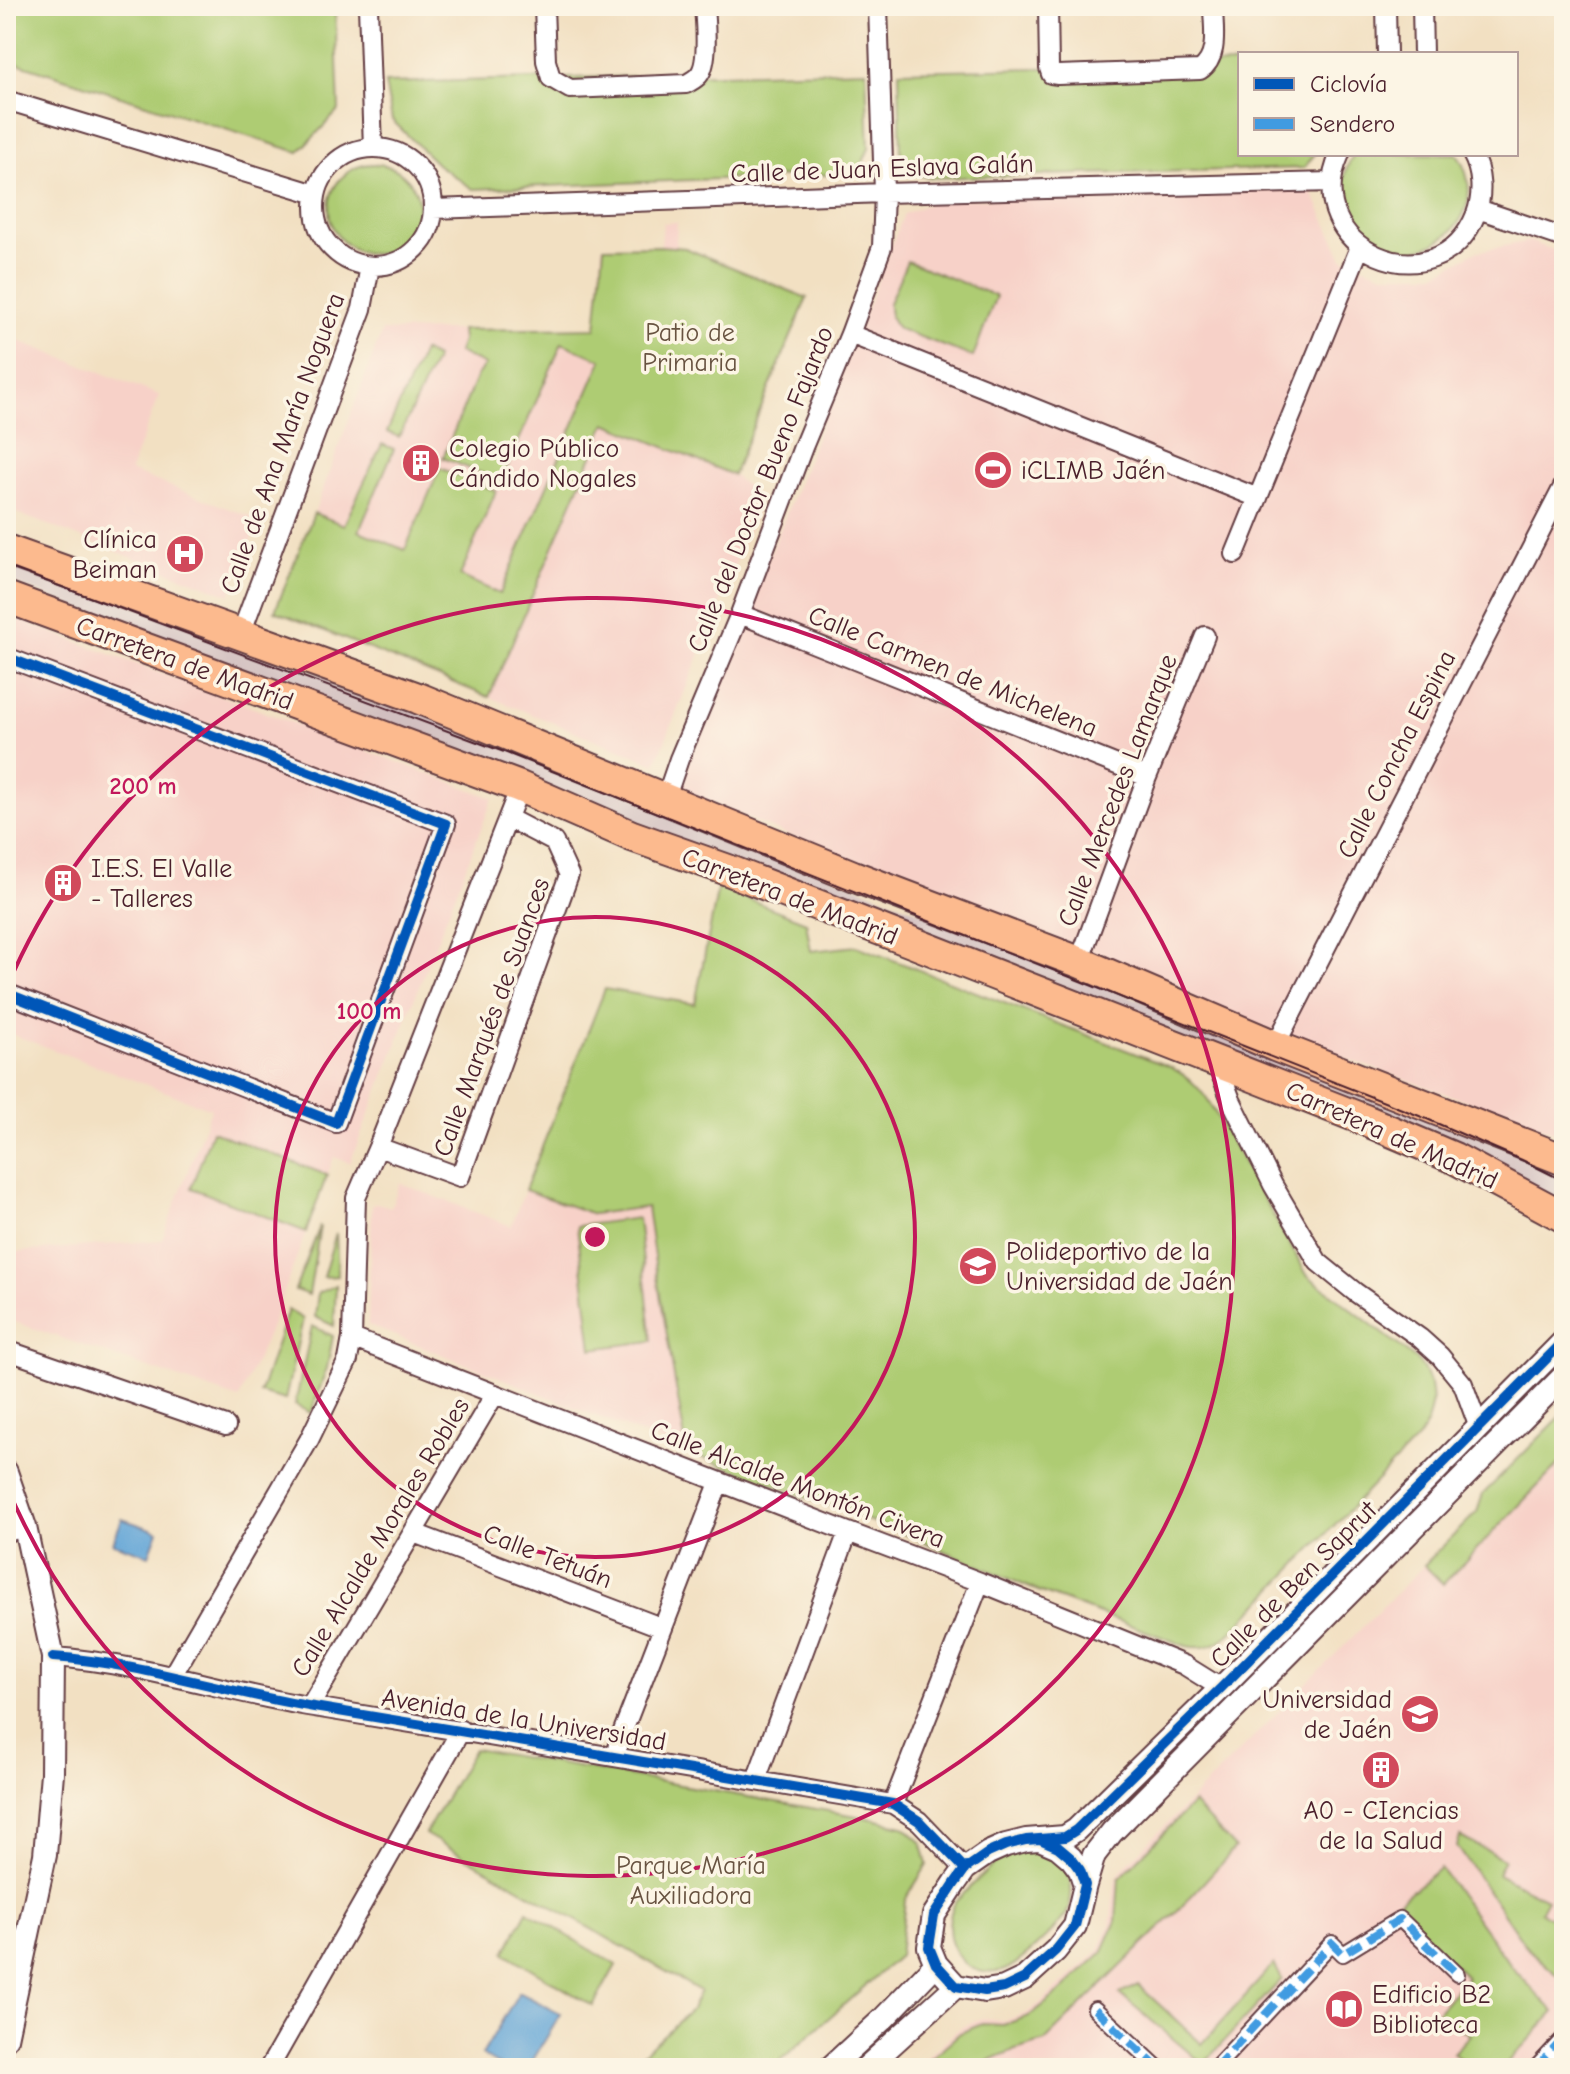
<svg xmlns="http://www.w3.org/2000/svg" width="1570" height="2074" font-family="'Comic Neue',sans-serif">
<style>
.built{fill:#f7d1c8}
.industrial{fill:#d2bfc0}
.green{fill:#aecc73;stroke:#7c764f;stroke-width:2}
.water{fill:#63a6d7;stroke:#566281;stroke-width:2}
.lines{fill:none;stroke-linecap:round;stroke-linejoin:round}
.pedestrian-casing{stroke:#633c42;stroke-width:18}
.minor-casing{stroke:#633c42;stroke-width:22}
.tertiary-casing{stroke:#633c42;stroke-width:26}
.trunk-casing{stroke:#633c42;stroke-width:34}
.pedestrian{stroke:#fff;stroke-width:14}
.minor{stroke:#fff;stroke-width:18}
.tertiary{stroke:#fff;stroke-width:22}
.trunk{stroke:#fcba8e;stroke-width:30}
.tram{stroke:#4a1f2b;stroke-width:2}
.quiet{stroke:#409be1;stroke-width:8;stroke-dasharray:16 8;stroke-linecap:butt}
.cycleway-casing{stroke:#fcf5e5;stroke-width:15}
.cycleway{stroke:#0057b8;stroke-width:10}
.ring{fill:none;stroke:#c2185b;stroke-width:4}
.labels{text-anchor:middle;stroke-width:7;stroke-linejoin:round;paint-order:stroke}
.street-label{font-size:26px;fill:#4a1f2b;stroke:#fcf5e5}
.park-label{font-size:26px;fill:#685341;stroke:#fcf5e5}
.poi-label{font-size:26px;fill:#4a1f2b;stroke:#fcf5e5;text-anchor:start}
.centre{fill:#c2185b;stroke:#fcf5e5;stroke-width:4}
.ring-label{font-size:24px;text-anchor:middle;font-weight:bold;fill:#c2185b;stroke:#fcf5e5;stroke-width:7;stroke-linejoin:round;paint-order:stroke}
</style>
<rect width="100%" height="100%" fill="#fcf5e5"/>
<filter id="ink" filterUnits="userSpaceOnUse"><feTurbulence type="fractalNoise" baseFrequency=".0125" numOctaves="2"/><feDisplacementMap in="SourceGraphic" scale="16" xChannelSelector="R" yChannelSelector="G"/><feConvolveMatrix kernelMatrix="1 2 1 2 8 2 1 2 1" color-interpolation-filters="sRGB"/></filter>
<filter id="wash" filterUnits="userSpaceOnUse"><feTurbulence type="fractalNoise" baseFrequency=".006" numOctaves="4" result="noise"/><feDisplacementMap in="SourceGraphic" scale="32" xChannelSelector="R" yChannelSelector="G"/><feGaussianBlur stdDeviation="1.8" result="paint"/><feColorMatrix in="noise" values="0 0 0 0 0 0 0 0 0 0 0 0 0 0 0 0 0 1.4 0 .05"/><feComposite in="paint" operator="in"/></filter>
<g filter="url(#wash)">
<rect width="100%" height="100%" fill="#f2e0c2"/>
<!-- built -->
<path class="built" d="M 1311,189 L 1343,258 L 1383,274 L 1435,274 L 1475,252 L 1529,241 L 1564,254 L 1564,1135 L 1202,1008 L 678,789 L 904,214 L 940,199 L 1096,198 Z
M 677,222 L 676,247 L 685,248 L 807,298 L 733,475 L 761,499 L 656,764 L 275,611 L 314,513 L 382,331 L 596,328 L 602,247 L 661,246 L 663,223 Z
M 6,336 L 159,395 L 130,471 L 259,520 L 230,595 L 6,509 Z
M 6,615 L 493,798 L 350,1163 L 334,1157 L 268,1334 L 239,1399 L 6,1319 L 6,1253 L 162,1240 L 211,1109 L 6,1032 Z
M 400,1183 L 511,1226 L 525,1190 L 593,1214 L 647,1207 L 656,1271 L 687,1452 L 368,1325 L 372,1205 L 377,1203 L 391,1207 Z
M 1564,1413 L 1564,2068 L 915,2068 L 960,2028 L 982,2019 L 1003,2021 L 1025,2014 L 1039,2004 L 1098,1952 L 1110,1925 L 1116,1878 L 1127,1864 L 1477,1512 L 1483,1494 Z"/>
<!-- industrial -->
<path class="industrial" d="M 6,559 L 413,708 L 1564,1171 L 1564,1206 L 637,823 L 6,580 Z"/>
<!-- green -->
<path class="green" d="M 7,6 L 335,6 L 339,110 L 299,152 L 285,148 L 10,61 L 6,56 Z
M 1240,64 L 1240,154 L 1315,154 L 1304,168 L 931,178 L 910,173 L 901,161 L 899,71 Z
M 866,70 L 869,148 L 861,167 L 842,174 L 473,189 L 438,165 L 392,120 L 385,83 Z
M 1354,154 L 1457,154 C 1509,236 1373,296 1346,207 C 1340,189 1344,170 1354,154 Z
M329 209a45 45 0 1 1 90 0a45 45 0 1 1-90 0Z
M 661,246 L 685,248 L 807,298 L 733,475 L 606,423 L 489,697 L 275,611 L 314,513 L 344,525 L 382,444 L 394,449 L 359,531 L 405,550 L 440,468 L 496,491 L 460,576 L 500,594 L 602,360 L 562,343 L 501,481 L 443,458 L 477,375 L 485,365 L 458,352 L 462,341 L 461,330 L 596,328 L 604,247 Z
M 907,261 L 996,296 L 973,357 L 899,329 C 891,321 888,313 889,303 Z
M 423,351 L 436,358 L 399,437 L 387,432 Z
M 718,887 L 806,922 L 811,951 L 857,946 L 1170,1067 C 1190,1077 1202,1090 1213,1109 L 1307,1275 L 1402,1348 L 1418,1361 L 1423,1368 L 1430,1384 L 1432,1402 L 1427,1423 L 1420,1436 L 1230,1634 C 1216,1645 1205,1650 1186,1646 L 1033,1589 L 915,1538 L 687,1452 L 656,1271 L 647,1207 L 593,1214 L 525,1190 L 605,989 L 695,1004 Z
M 212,1131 L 327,1175 L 306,1232 L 191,1188 Z
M 638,1218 L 652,1341 L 592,1349 L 577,1226 Z
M 320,1226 L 309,1295 L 295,1290 Z
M 336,1233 L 338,1276 L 323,1277 Z
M 336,1285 L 334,1326 L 315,1317 L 318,1293 Z
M 288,1310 L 303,1319 L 285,1400 L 260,1393 Z
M 312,1326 L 333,1336 L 327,1368 L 311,1413 L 295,1405 Z
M 1564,1413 L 1564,1459 L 1443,1584 L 1424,1565 L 1477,1512 L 1483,1494 Z
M 474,1749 L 868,1818 L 903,1826 L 922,1843 L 927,1865 L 905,1900 L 899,1956 L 772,2068 L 627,2068 L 691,2010 L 700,1991 L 425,1834 Z
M 1193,1803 L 1235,1848 L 1183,1905 L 1045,2041 L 1009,2052 L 971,2068 L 920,2068 L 960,2033 L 982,2024 L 1003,2025 L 1029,2016 L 1060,1992 L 1102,1953 L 1116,1921 L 1119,1879 Z
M 1460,1837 L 1504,1859 L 1497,1874 L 1547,1899 L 1540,1912 L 1564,1925 L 1564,1934 L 1561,1941 L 1564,1942 L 1564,1981 L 1528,1949 L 1457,1846 Z
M 1025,1848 C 1031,1849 1039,1849 1045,1851 C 1071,1862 1076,1889 1067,1913 C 1057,1928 1017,1968 1001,1971 C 959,1981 937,1934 956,1901 L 995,1863 L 1006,1855 Z
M 1440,1868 L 1512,1967 L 1554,2012 L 1503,2068 L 1470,2068 L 1453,2053 L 1470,2035 L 1436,2013 L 1467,1977 L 1392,1907 Z
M 527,1911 L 616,1965 L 593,2006 L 505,1953 Z
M 1274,1964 L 1282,1979 L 1203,2064 L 1120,1994 L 1138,1985 L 1202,2044 Z"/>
<!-- water -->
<path class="water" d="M 122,1519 L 158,1531 L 149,1555 L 113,1543 Z
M 519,1992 L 561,2014 L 528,2068 L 504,2068 L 482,2055 Z"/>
</g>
<g filter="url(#ink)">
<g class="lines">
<!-- pedestrian casing -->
<g class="pedestrian-casing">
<path id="pedestrian" d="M 1095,2009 L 1158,2068
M 1215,2068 L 1332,1943 L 1343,1954 L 1400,1919 L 1457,1974
M 1536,2068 L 1564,2038"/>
</g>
<!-- minor casing -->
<g class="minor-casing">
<path id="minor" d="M 368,6 L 373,148
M 544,6 L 546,61 L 551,78 L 570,89 L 686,84 C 690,82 694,80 697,77 C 710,66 705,23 704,6
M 1048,6 L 1049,68 L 1051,74 L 1058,75 L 1200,70 C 1220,57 1213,27 1213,6
M 1386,6 L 1387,54
M 1422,6 L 1423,54
M 6,100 L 316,194
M315 207a59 59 0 1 1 118 0a59 59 0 1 1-118 0Z
M 1340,154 C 1296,249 1438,310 1476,214 C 1483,195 1482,172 1472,154
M 433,209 L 884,193 L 1332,182
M 1478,209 L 1564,238
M 850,334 L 1258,498
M 1235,554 L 1360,247
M 740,614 L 1147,777
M 240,636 L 362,309 L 370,266
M 6,657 L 446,824 L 336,1123 L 6,993
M 665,800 L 679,759 L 740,614 L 803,447 L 850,334 L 882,247 L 884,193 L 878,6
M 1079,962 L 1147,777 L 1205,636
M 1275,1046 L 1564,485
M 1216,1061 L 1231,1100 L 1273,1185 L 1318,1262 L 1355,1292 L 1420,1338 L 1440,1356 L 1463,1384 L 1479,1428
M 378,1147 L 460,1177 L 569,875 L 554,842 L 508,818
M 352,1338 L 848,1532 L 980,1582 L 1184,1665 L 1221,1688
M 6,1350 L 226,1426
M 6,1532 L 25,1527
M 414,1533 L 663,1628
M 53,1657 C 141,1663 227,1693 314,1707 C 507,1739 700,1770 893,1804 L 919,1821 L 965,1869
M 172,1676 L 309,1440 L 348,1360 L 352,1338 L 356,1198 L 378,1147 L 520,787
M 310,1706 L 495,1394
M 616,1756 L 618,1744 L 719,1483
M 756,1780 L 848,1532
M 893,1804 L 980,1582
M 269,2068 L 461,1730"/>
</g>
<!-- tertiary casing -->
<g class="tertiary-casing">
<path id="tertiary" d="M 6,1472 L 25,1527 L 53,1657 L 52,1773 L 45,1855 L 6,2038
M 1042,1840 L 1058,1847 L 1071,1858 L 1080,1870 L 1085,1885 L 1075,1926 L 1056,1950 L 1025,1978 L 1004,1988 L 985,1991 L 956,1986 L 936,1964 L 929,1947 L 934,1915 L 955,1883 L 965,1869 L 988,1853 L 1006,1845 L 1026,1840 L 1065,1837 L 1076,1830 L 1221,1688 L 1564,1341
M 1085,1885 L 1094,1855 L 1112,1832 L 1564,1376
M 830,2068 L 884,2018 L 936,1964
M 866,2068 L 956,1986"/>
</g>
<!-- trunk casing -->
<g class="trunk-casing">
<path id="trunk" d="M 6,550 L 418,698 L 853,876 L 1079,962 L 1275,1046 L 1564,1160
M 6,597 L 520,787 L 632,836 L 728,870 L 1365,1120 L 1454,1158 L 1564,1217"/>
</g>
<!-- pedestrian -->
<use href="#pedestrian" class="pedestrian"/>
<!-- minor -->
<use href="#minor" class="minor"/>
<!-- tertiary -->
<use href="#tertiary" class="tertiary"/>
<!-- trunk -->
<use href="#trunk" class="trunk"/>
<!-- tram -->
<path class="tram" d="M 6,566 L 504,752 L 1427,1119 L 1522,1160 L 1564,1181"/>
<!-- quiet -->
<path class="quiet" d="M 1095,2009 L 1158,2068
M 1215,2068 L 1332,1943 L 1343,1954 L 1400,1919 L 1457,1974
M 1536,2068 L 1564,2038"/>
<!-- cycleway casing -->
<g class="cycleway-casing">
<path id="cycleway" d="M 6,657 L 446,824 L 336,1123 L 6,993
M 53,1657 C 141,1663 227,1693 314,1707 C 507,1739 700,1770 893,1804 L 919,1821 L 965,1869
M 1042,1840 L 1058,1847 L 1071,1858 L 1080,1870 L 1085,1885 L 1075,1926 L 1056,1950 L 1025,1978 L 1004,1988 L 985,1991 L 956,1986 L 936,1964 L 929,1947 L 934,1915 L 955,1883 L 965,1869 L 988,1853 L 1006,1845 L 1026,1840 L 1065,1837 L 1076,1830 L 1221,1688 L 1564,1341"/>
</g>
<!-- cycleway -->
<use href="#cycleway" class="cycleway"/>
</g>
</g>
<!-- distance rings -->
<g class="ring">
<circle cx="595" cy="1237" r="320"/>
<path d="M7 987A639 639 0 1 1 7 1487"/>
</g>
<!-- icons -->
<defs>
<g id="building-disc" transform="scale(2)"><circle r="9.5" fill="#d1495b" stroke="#fcf5e5"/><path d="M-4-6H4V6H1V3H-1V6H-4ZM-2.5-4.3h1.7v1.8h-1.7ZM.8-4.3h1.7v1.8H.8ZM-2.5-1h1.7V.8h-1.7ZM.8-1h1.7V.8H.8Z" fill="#fff"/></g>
<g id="stadium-disc" transform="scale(2)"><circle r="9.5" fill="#d1495b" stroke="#fcf5e5"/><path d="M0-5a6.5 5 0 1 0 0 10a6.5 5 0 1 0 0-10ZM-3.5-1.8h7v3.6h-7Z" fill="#fff"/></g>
<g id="hospital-disc" transform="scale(2)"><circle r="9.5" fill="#d1495b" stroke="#fcf5e5"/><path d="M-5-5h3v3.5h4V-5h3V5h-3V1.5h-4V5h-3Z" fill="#fff"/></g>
<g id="university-disc" transform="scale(2)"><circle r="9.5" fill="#d1495b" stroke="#fcf5e5"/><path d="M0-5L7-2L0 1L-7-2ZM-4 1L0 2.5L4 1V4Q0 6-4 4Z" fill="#fff"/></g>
<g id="library-disc" transform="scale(2)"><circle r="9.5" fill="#d1495b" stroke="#fcf5e5"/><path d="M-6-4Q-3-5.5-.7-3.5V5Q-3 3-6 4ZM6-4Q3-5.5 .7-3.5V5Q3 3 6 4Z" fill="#fff"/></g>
</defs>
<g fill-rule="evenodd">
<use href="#building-disc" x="421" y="463"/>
<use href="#stadium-disc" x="993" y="470"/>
<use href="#hospital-disc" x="185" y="554"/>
<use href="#building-disc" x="63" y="883"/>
<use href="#university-disc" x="978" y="1266"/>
<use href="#university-disc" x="1420" y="1714"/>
<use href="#building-disc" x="1381" y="1770"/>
<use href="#library-disc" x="1344" y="2009"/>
</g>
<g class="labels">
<!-- street labels -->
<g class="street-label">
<text transform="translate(882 168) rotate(-2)" y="9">Calle de Juan Eslava Galán</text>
<text transform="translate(282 443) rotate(-70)" y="9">Calle de Ana María Noguera</text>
<text transform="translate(760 489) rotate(-68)" y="9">Calle del Doctor Bueno Fajardo</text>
<text transform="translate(185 663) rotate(20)" y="9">Carretera de Madrid</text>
<text transform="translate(953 671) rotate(22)" y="9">Calle Carmen de Michelena</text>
<text transform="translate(1396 754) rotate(-63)" y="9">Calle Concha Espina</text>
<text transform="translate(1117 790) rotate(-69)" y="9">Calle Mercedes Lamarque</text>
<text transform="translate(790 896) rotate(21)" y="9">Carretera de Madrid</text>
<text transform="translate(491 1017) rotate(-70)" y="9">Calle Marqués de Suances</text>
<text transform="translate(1392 1135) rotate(24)" y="9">Carretera de Madrid</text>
<text transform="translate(798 1484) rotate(21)" y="9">Calle Alcalde Montón Civera</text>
<text transform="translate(380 1537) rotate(-59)" y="9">Calle Alcalde Morales Robles</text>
<text transform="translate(548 1556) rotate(21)" y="9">Calle Tetuán</text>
<text transform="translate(1293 1584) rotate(-45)" y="9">Calle de Ben Saprut</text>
<text transform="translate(524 1719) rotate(9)" y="9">Avenida de la Universidad</text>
</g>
<!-- park labels -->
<g class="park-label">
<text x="690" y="341">Patio de<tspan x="690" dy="30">Primaria</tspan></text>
<text x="691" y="1874">Parque María<tspan x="691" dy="30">Auxiliadora</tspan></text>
</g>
<!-- poi labels -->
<g class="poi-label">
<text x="449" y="457">Colegio Público<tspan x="449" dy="30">Cándido Nogales</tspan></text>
<text x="1021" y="479">iCLIMB Jaén</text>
<text x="157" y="548" text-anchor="end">Clínica<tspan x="157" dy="30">Beiman</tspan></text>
<text x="91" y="877">I.E.S. El Valle<tspan x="91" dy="30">- Talleres</tspan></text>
<text x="1006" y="1260">Polideportivo de la<tspan x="1006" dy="30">Universidad de Jaén</tspan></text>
<text x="1392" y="1708" text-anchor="end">Universidad<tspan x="1392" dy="30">de Jaén</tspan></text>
<text x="1381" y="1819" text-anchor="middle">A0 - CIencias<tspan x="1381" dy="30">de la Salud</tspan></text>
<text x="1372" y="2003">Edificio B2<tspan x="1372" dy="30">Biblioteca</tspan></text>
</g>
</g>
<circle cx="595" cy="1237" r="12" class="centre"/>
<g class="ring-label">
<text x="143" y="794">200 m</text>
<text x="369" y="1019">100 m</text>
</g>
<!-- margin -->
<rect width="1570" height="2074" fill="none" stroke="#fcf5e5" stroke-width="32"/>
<!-- legend -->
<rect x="1238" y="52" width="280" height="104" fill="#fcf5e5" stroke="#b59f9b" stroke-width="2"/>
<rect x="1254" y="78" width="40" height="12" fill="#0057b8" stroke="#b59f9b" stroke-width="2"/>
<text x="1310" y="92" font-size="24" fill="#4a1f2b">Ciclovía</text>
<rect x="1254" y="118" width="40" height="12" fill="#409be1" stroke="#b59f9b" stroke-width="2"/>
<text x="1310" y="132" font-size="24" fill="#4a1f2b">Sendero</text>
</svg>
